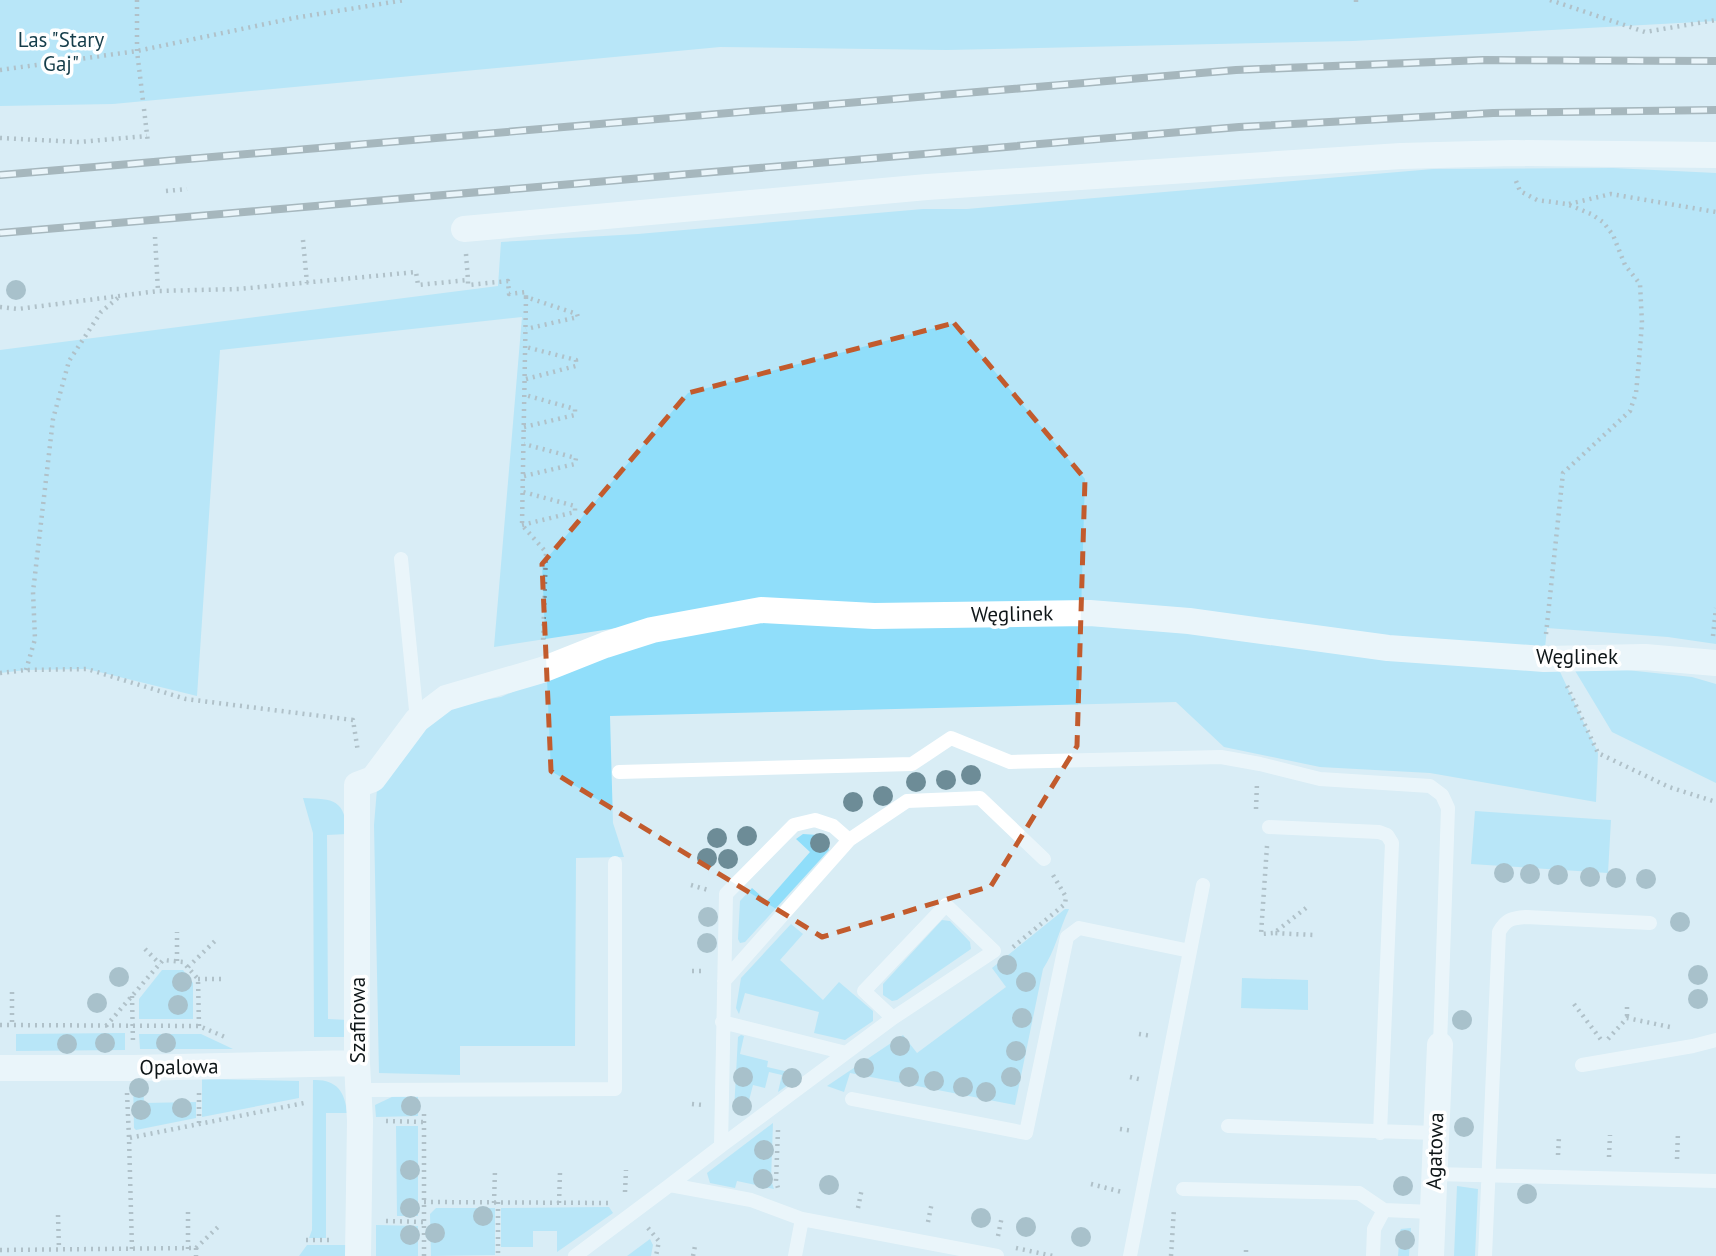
<svg xmlns="http://www.w3.org/2000/svg" width="1716" height="1256" font-family="'PT Sans',sans-serif">
<style>
.green{fill:#90defa}
.lines{fill:none;stroke-linecap:round;stroke-linejoin:round}
.path{stroke:#7e8c92;stroke-width:4.5;stroke-dasharray:2 5;stroke-linecap:butt}
.service{stroke:#fff;stroke-width:14}
.minor{stroke:#fff;stroke-width:26}
.rail-casing{stroke:#687579;stroke-width:8}
.rail{stroke:#fff;stroke-width:5;stroke-dasharray:16;stroke-linecap:butt}
.tree{fill:#6d8c97}
.marked{fill:none;stroke:#c25b2d;stroke-width:5;stroke-dasharray:14 9;stroke-linejoin:round}
.labels{text-anchor:middle;stroke-width:7;stroke-linejoin:round;paint-order:stroke}
.park-label{font-size:21px;fill:#153d4a;stroke:#fff}
.street-label{font-size:21px;fill:#0f1618;stroke:#fff}
</style>
<rect width="100%" height="100%" fill="#d9edf5"/>
<!-- green -->
<path class="green" d="M 0,0 L 1716,0 L 1716,21 L 1353,41 L 946,50 L 720,47 L 113,104 L 0,106 Z
M 1613,168 L 1716,173 L 1716,644 L 1668,637 L 1547,628 L 1544,658 L 1554,659 L 1598,753 L 1596,802 L 1430,773 L 1320,767 L 1224,747 L 1176,702 L 610,716 L 613,823 L 624,857 L 576,858 L 575,1046 L 460,1046 L 460,1075 L 379,1073 L 374,825 L 377,789 L 434,709 L 501,697 L 610,650 L 617,628 L 494,647 L 522,317 L 220,350 L 197,696 L 87,669 L 26,670 L 0,673 L 0,350 L 498,286 L 501,242 L 638,234 L 923,209 L 967,209 L 1433,169 Z
M 1571,664 L 1692,677 L 1716,684 L 1716,783 L 1612,732 Z
M 303,798 C 334,799 345,799 347,834 L 327,835 L 328,1019 L 348,1020 L 347,1037 L 314,1037 L 313,833 Z
M 1475,811 L 1611,820 L 1608,873 L 1471,864 Z
M 803,834 L 818,835 L 827,839 L 829,850 L 745,942 L 740,943 L 738,939 L 740,901 L 752,888 L 767,901 L 810,852 L 796,839 Z
M 1065,909 L 1069,909 C 1059,930 1055,951 1043,969 L 1015,1105 L 850,1073 L 844,1092 L 827,1086 L 903,1035 L 917,1053 L 1006,987 L 992,968 Z
M 942,920 L 950,921 L 970,942 L 971,949 L 897,1000 L 892,1001 L 883,995 L 883,984 Z
M 791,924 L 803,934 L 780,960 L 823,1000 L 839,982 L 873,1011 L 873,1021 L 845,1040 L 814,1033 L 819,1012 L 745,993 L 739,1014 L 736,1008 L 741,978 Z
M 162,970 L 183,970 L 193,983 L 193,1019 L 139,1019 L 139,999 Z
M 1242,978 L 1308,980 L 1308,1010 L 1241,1008 Z
M 125,1033 L 125,1050 L 16,1051 L 16,1034 Z
M 139,1034 L 201,1034 L 233,1049 L 140,1049 Z
M 741,1035 L 744,1036 L 740,1054 L 768,1061 L 767,1067 L 802,1075 L 778,1092 L 782,1075 L 769,1072 L 765,1088 L 753,1085 L 746,1112 L 740,1114 L 734,1111 L 738,1037 Z
M 202,1079 L 299,1081 L 299,1098 L 202,1117 Z
M 313,1080 C 336,1079 345,1091 347,1113 L 326,1113 L 326,1238 L 309,1238 L 312,1230 Z
M 133,1082 L 143,1082 L 144,1103 L 196,1102 L 196,1118 L 136,1130 L 134,1128 Z
M 394,1096 L 418,1096 L 418,1116 L 376,1117 L 375,1105 Z
M 773,1123 L 771,1180 L 774,1189 L 737,1181 L 735,1188 L 710,1183 L 707,1173 Z
M 396,1126 L 418,1126 L 418,1216 L 397,1216 Z
M 1457,1186 L 1478,1189 L 1475,1256 L 1454,1256 Z
M 609,1207 L 613,1213 L 557,1252 L 557,1231 L 533,1231 L 533,1247 L 501,1247 L 501,1208 Z
M 436,1208 L 495,1208 L 495,1255 L 431,1256 L 430,1214 Z
M 376,1225 L 418,1226 L 418,1256 L 376,1256 Z
M 1411,1228 L 1409,1256 L 1398,1256 L 1400,1231 L 1401,1229 Z
M 650,1239 L 653,1245 L 651,1256 L 627,1256 Z
M 307,1245 L 346,1245 L 346,1256 L 299,1256 Z"/>
<g class="lines">
<!-- path -->
<path class="path" d="M 137,0 L 137,51 L 143,101
M 1356,0 L 1356,2
M 1550,0 L 1645,32 L 1716,20
M 0,70 L 137,51 L 294,18 L 405,0
M 144,109 L 148,143
M 0,138 L 79,142 L 147,136
M 1516,181 L 1520,191 L 1537,200 L 1567,204 L 1591,214 L 1603,222 L 1613,235 L 1625,265 L 1640,284 L 1642,323 L 1638,372 L 1636,393 L 1630,411 L 1563,473 L 1546,634
M 166,191 L 187,189
M 1569,204 L 1611,194 L 1716,212
M 155,237 L 158,291
M 303,240 L 307,283
M 466,254 L 468,280
M 526,297 L 522,525 L 546,552 L 543,641
M 0,307 L 18,309 L 158,291 L 239,289 L 416,272 L 418,285 L 468,280 L 468,285 L 508,281 L 509,294 L 526,292 L 526,297 L 577,314 L 578,317 L 526,329
M 526,379 L 576,366 L 576,360 L 526,347
M 524,427 L 575,415 L 575,409 L 525,395
M 524,476 L 575,464 L 576,458 L 524,444
M 522,525 L 575,512 L 575,506 L 523,492
M 1713,636 L 1716,608
M 26,670 L 35,639 L 33,592 L 53,419 L 69,361 L 101,312 L 120,296
M 0,673 L 26,670 L 87,669 L 186,699 L 353,720 L 358,752
M 1567,686 L 1598,753 L 1669,787 L 1716,802
M 1256,809 L 1257,783
M 1267,846 L 1261,934 L 1274,933
M 691,885 L 708,890
M 1306,908 L 1274,933 L 1313,935
M 1013,947 L 1065,904 L 1066,897 L 1053,875
M 145,949 L 160,964
M 177,961 L 177,932
M 188,967 L 217,939
M 692,971 L 706,971
M 198,979 L 223,979
M 12,992 L 12,1025
M 132,996 L 133,1043
M 1574,1004 L 1602,1041
M 1627,1007 L 1627,1018
M 0,1025 L 199,1026 L 225,1037
M 106,1026 L 163,960 L 183,962 L 198,979 L 199,1026
M 1139,1034 L 1152,1036
M 1608,1039 L 1627,1018 L 1670,1027
M 1130,1077 L 1143,1080
M 127,1093 L 129,1138
M 199,1093 L 199,1124
M 692,1104 L 703,1105
M 386,1121 L 424,1122
M 1120,1129 L 1133,1131
M 778,1130 L 776,1181 L 778,1188
M 1558,1155 L 1559,1136
M 1609,1157 L 1610,1135
M 1677,1159 L 1678,1132
M 1091,1184 L 1122,1192
M 625,1192 L 626,1170
M 424,1202 L 609,1203
M 498,1202 L 498,1256
M 494,1203 L 495,1170
M 559,1203 L 560,1172
M 858,1208 L 862,1188
M 58,1215 L 59,1249
M 386,1221 L 424,1222
M 928,1222 L 932,1202
M 648,1228 L 659,1241 L 656,1256
M 998,1236 L 1002,1216
M 306,1240 L 333,1240
M 196,1248 L 219,1226
M 1016,1248 L 1053,1256
M 132,1249 L 129,1138 L 304,1103
M 188,1249 L 188,1207
M 0,1250 L 196,1248 L 196,1256
M 1246,1250 L 1246,1256
M 424,1256 L 424,1110
M 693,1256 L 695,1246
M 1171,1256 L 1174,1208"/>
<!-- service -->
<path class="service" d="M 401,559 L 417,720
M 619,772 L 912,764 L 951,738 L 1010,762 L 1221,757 L 1260,764 L 1320,779 L 1430,786 L 1442,795 L 1448,808 L 1440,1045
M 1269,827 L 1379,832 L 1387,835 L 1392,843 L 1380,1133
M 849,840 L 833,826 L 815,820 L 794,825 L 726,894 L 721,1146 L 670,1185 L 751,1200 L 802,1219 L 997,1256
M 724,981 L 849,840 L 907,801 L 980,798 L 1044,859
M 722,1022 L 846,1053
M 1582,1065 L 1693,1046 L 1716,1040
M 359,1090 L 615,1089 L 615,863
M 852,1099 L 1026,1133 L 1067,937 L 1079,928 L 1190,951
M 1228,1126 L 1435,1133
M 721,1146 L 893,1018 L 994,951 L 946,905 L 864,991 L 893,1018
M 1434,1174 L 1716,1181
M 1183,1189 L 1359,1193 L 1384,1210 L 1432,1212
M 575,1256 L 670,1185
M 795,1256 L 802,1219
M 1130,1256 L 1203,885
M 1373,1256 L 1374,1229 L 1384,1210
M 1485,1256 L 1499,932 C 1506,919 1512,918 1526,917 L 1650,923"/>
<!-- minor -->
<path class="minor" d="M 464,229 L 927,187 L 1401,156 L 1513,153 L 1716,155
M 0,1068 L 133,1068 L 357,1063
M 358,1256 L 360,1121 L 357,1063 L 357,785 L 373,779 L 417,720 L 446,698 L 542,670 L 605,645 L 652,630 L 761,610 L 874,616 L 1090,613 L 1189,621 L 1388,648 L 1544,659 L 1645,657 L 1716,663
M 1431,1256 L 1440,1045"/>
<!-- rail casing -->
<g class="rail-casing">
<path id="rail" d="M 0,175 L 1236,70 L 1483,60 L 1716,61
M 0,233 L 1239,127 L 1493,113 L 1716,110"/>
</g>
<!-- rail -->
<use href="#rail" class="rail"/>
</g>
<!-- trees -->
<g class="tree">
<circle cx="16" cy="290" r="10"/>
<circle cx="971" cy="775" r="10"/>
<circle cx="946" cy="780" r="10"/>
<circle cx="916" cy="782" r="10"/>
<circle cx="883" cy="796" r="10"/>
<circle cx="853" cy="802" r="10"/>
<circle cx="747" cy="836" r="10"/>
<circle cx="717" cy="838" r="10"/>
<circle cx="820" cy="843" r="10"/>
<circle cx="707" cy="858" r="10"/>
<circle cx="728" cy="859" r="10"/>
<circle cx="1504" cy="873" r="10"/>
<circle cx="1530" cy="874" r="10"/>
<circle cx="1558" cy="875" r="10"/>
<circle cx="1590" cy="877" r="10"/>
<circle cx="1616" cy="878" r="10"/>
<circle cx="1646" cy="879" r="10"/>
<circle cx="708" cy="917" r="10"/>
<circle cx="1680" cy="922" r="10"/>
<circle cx="707" cy="943" r="10"/>
<circle cx="1007" cy="965" r="10"/>
<circle cx="1698" cy="975" r="10"/>
<circle cx="119" cy="977" r="10"/>
<circle cx="182" cy="982" r="10"/>
<circle cx="1026" cy="982" r="10"/>
<circle cx="1698" cy="999" r="10"/>
<circle cx="97" cy="1003" r="10"/>
<circle cx="178" cy="1005" r="10"/>
<circle cx="1022" cy="1018" r="10"/>
<circle cx="1462" cy="1020" r="10"/>
<circle cx="105" cy="1043" r="10"/>
<circle cx="166" cy="1043" r="10"/>
<circle cx="67" cy="1044" r="10"/>
<circle cx="900" cy="1046" r="10"/>
<circle cx="1016" cy="1051" r="10"/>
<circle cx="864" cy="1068" r="10"/>
<circle cx="743" cy="1077" r="10"/>
<circle cx="909" cy="1077" r="10"/>
<circle cx="1011" cy="1077" r="10"/>
<circle cx="792" cy="1078" r="10"/>
<circle cx="934" cy="1081" r="10"/>
<circle cx="963" cy="1087" r="10"/>
<circle cx="139" cy="1088" r="10"/>
<circle cx="986" cy="1092" r="10"/>
<circle cx="411" cy="1106" r="10"/>
<circle cx="742" cy="1106" r="10"/>
<circle cx="182" cy="1108" r="10"/>
<circle cx="141" cy="1110" r="10"/>
<circle cx="1464" cy="1127" r="10"/>
<circle cx="764" cy="1150" r="10"/>
<circle cx="410" cy="1170" r="10"/>
<circle cx="763" cy="1179" r="10"/>
<circle cx="829" cy="1185" r="10"/>
<circle cx="1403" cy="1186" r="10"/>
<circle cx="1527" cy="1194" r="10"/>
<circle cx="410" cy="1208" r="10"/>
<circle cx="483" cy="1216" r="10"/>
<circle cx="981" cy="1218" r="10"/>
<circle cx="1026" cy="1227" r="10"/>
<circle cx="435" cy="1233" r="10"/>
<circle cx="410" cy="1235" r="10"/>
<circle cx="1081" cy="1237" r="10"/>
<circle cx="1405" cy="1240" r="10"/>
</g>
<!-- marked area -->
<path d="M0 0H1716V1256H0ZM 954,323 L 1085,479 L 1077,746 L 991,886 L 822,937 L 551,771 L 542,564 L 688,393 Z" fill="#d9edf5" fill-opacity=".55" fill-rule="evenodd"/>
<path class="marked" d="M 954,323 L 1085,479 L 1077,746 L 991,886 L 822,937 L 551,771 L 542,564 L 688,393 Z"/>
<g class="labels">
<!-- park labels -->
<g class="park-label">
<text x="61" y="47">Las "Stary<tspan x="61" dy="24">Gaj"</tspan></text>
</g>
<!-- street labels -->
<g class="street-label">
<text transform="translate(1012 614) rotate(-1)" y="7">Węglinek</text>
<text x="1577" y="664">Węglinek</text>
<text transform="translate(358 1020) rotate(-90)" y="7">Szafirowa</text>
<text transform="translate(179 1067) rotate(-1)" y="7">Opalowa</text>
<text transform="translate(1435 1151) rotate(-88)" y="7">Agatowa</text>
</g>
</g>
</svg>
